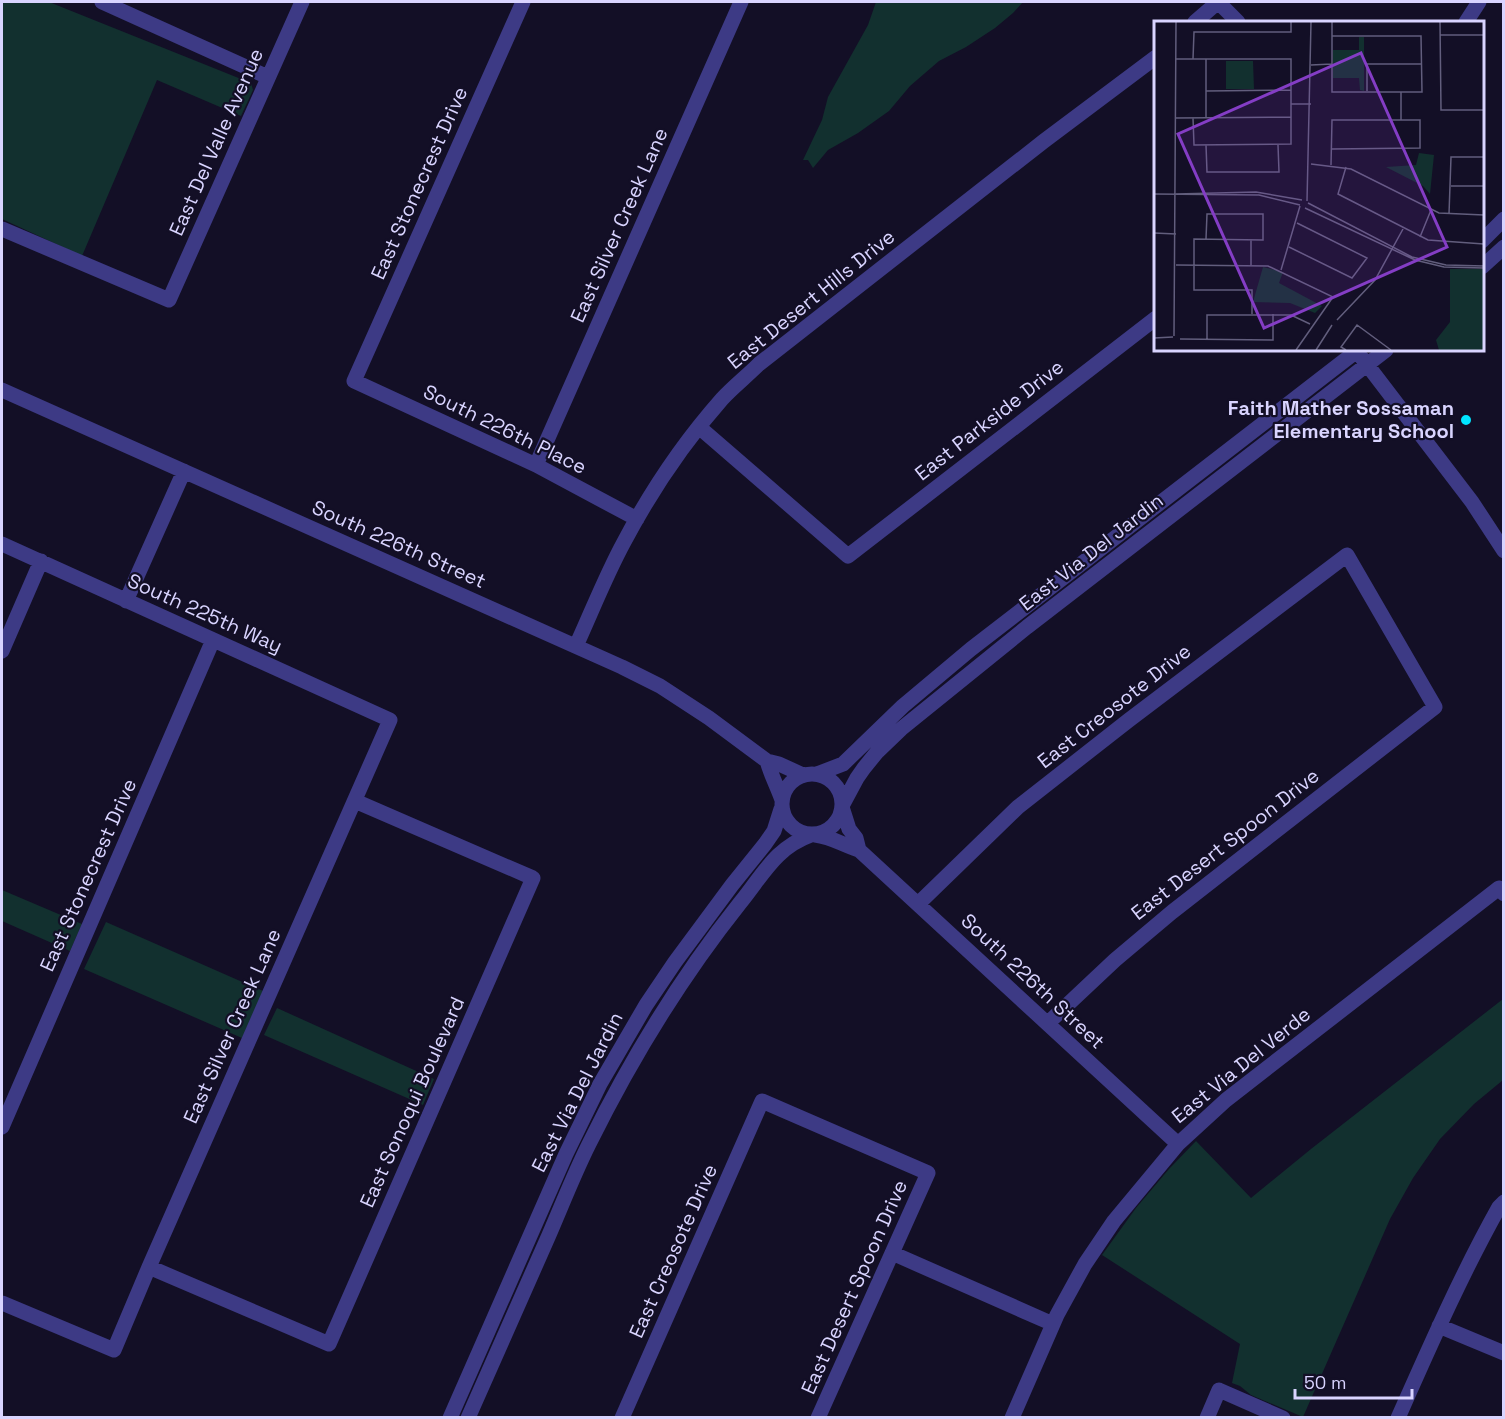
<svg xmlns="http://www.w3.org/2000/svg" width="1505" height="1419" font-family="'Space Grotesk',sans-serif">
<style>
.green{fill:#12302f}
.lines{fill:none;stroke-linecap:round;stroke-linejoin:round}
.minor{stroke:#3d3a85;stroke-width:15}
.poi-dot{fill:#00e5ff;stroke:#130f26;stroke-width:2}
.labels{text-anchor:middle;stroke-width:4.5;stroke-linejoin:round;paint-order:stroke}
.street-label{font-size:20px;fill:#d9d4ff;stroke:#130f26}
.poi-label{font-size:20px;font-weight:bold;fill:#d9d4ff;stroke:#130f26;text-anchor:end}
.inset-road{fill:none;stroke:#625e7d;stroke-width:1.5}
.view{fill:#843dc5;fill-opacity:0.15;stroke:#843dc5;stroke-width:3}
.inset-edge{fill:none;stroke:#d9d4ff;stroke-width:3}
</style>
<rect width="100%" height="100%" fill="#130f26"/>
<!-- green -->
<path class="green" d="M 2,2 L 49,2 L 251,83 L 253,90 L 241,116 L 157,80 L 82,256 L 2,219 Z
M 876,2 L 1023,2 L 1013,13 L 995,28 L 966,47 L 939,61 L 910,86 L 889,111 L 858,133 L 828,150 L 813,168 L 808,160 L 803,160 L 822,120 L 828,97 L 868,25 Z
M 2,890 L 82,924 L 70,951 L 2,921 Z
M 106,922 L 263,991 L 242,1038 L 84,969 Z
M 1503,999 L 1503,1080 L 1474,1104 L 1440,1139 L 1413,1178 L 1390,1219 L 1303,1417 L 1251,1395 L 1240,1386 L 1232,1383 L 1240,1344 L 1102,1255 L 1136,1208 L 1169,1169 L 1196,1141 L 1251,1198 L 1311,1149 Z
M 277,1008 L 434,1079 L 423,1105 L 264,1035 Z"/>
<g class="lines">
<!-- minor -->
<path class="minor" d="M 102,2 L 268,77
M 523,2 L 354,381 L 536,465 L 637,519
M 1218,2 L 1238,22
M 1195,22 L 1218,2
M 1466,22 L 1479,2
M 2,229 L 169,300 L 302,2
M 1482,241 L 1504,219
M 1482,267 L 1504,247
M 1362,358 L 1472,502 L 1504,551
M 2,390 L 622,667 L 660,686 L 709,718 L 767,761 L 779,764 L 803,775
M 699,427 L 848,556 L 1156,318
M 536,465 L 741,2
M 2,544 L 390,720 L 149,1267 L 114,1350 L 2,1303
M 126,601 L 184,471
M 576,646 C 592,611 606,575 624,542 C 651,491 684,442 722,399 C 733,387 747,376 759,364 L 1044,141 L 1156,57
M 2,651 L 41,561
M 767,761 C 771,775 777,786 782,800
M782 804a30 30 0 1 1 60 0a30 30 0 1 1-60 0Z
M 817,774 L 843,764 L 903,706 L 971,649 L 1358,350
M 842,806 L 857,778 L 864,768 L 877,752 L 901,729 L 1027,627 L 1386,350
M 842,807 L 849,829 L 856,838 L 859,850
M 815,835 C 832,837 843,845 859,850 L 1178,1144
M 918,904 L 1018,807 L 1129,720 L 1347,555 L 1435,707 L 1172,912 L 1115,960 L 1048,1023
M 2,1127 L 213,640
M 892,1253 L 1053,1324
M 149,1267 L 329,1344 L 533,878 L 355,801
M 1439,1326 L 1504,1353
M 450,1418 L 566,1154 L 600,1084 L 646,1005 L 675,962 L 732,885 L 765,844 L 774,831 L 781,809
M 468,1418 C 495,1357 522,1296 549,1235 C 562,1205 574,1174 589,1144 C 631,1059 681,977 740,903 C 763,875 775,848 811,835
M 622,1418 L 762,1101 L 928,1173 L 818,1418
M 1012,1418 L 1057,1315 L 1085,1264 L 1114,1221 L 1178,1144 L 1226,1100 L 1499,888 L 1504,894
M 1207,1418 L 1219,1390 L 1283,1418
M 1398,1418 C 1430,1346 1461,1275 1499,1207 L 1504,1202"/>
</g>
<!-- markers -->
<circle class="poi-dot" cx="1466" cy="420" r="6"/>
<g class="labels">
<!-- street labels -->
<g class="street-label">
<text transform="translate(216 142) rotate(-66)" y="7">East Del Valle Avenue</text>
<text transform="translate(419 183) rotate(-66)" y="7">East Stonecrest Drive</text>
<text transform="translate(619 225) rotate(-66)" y="7">East Silver Creek Lane</text>
<text transform="translate(811 299) rotate(-39)" y="7">East Desert Hills Drive</text>
<text transform="translate(989 420) rotate(-38)" y="7">East Parkside Drive</text>
<text transform="translate(505 429) rotate(26)" y="7">South 226th Place</text>
<text transform="translate(399 544) rotate(24)" y="7">South 226th Street</text>
<text transform="translate(1091 552) rotate(-38)" y="7">East Via Del Jardin</text>
<text transform="translate(205 613) rotate(24)" y="7">South 225th Way</text>
<text transform="translate(1114 706) rotate(-38)" y="7">East Creosote Drive</text>
<text transform="translate(1225 844) rotate(-38)" y="7">East Desert Spoon Drive</text>
<text transform="translate(88 875) rotate(-66)" y="7">East Stonecrest Drive</text>
<text transform="translate(1033 981) rotate(43)" y="7">South 226th Street</text>
<text transform="translate(232 1026) rotate(-66)" y="7">East Silver Creek Lane</text>
<text transform="translate(1241 1065) rotate(-39)" y="7">East Via Del Verde</text>
<text transform="translate(577 1092) rotate(-63)" y="7">East Via Del Jardin</text>
<text transform="translate(412 1102) rotate(-66)" y="7">East Sonoqui Boulevard</text>
<text transform="translate(673 1251) rotate(-66)" y="7">East Creosote Drive</text>
<text transform="translate(854 1287) rotate(-66)" y="7">East Desert Spoon Drive</text>
</g>
<!-- poi labels -->
<g class="poi-label">
<text x="1454" y="415">Faith Mather Sossaman<tspan x="1454" dy="23">Elementary School</tspan></text>
</g>
</g>
<!-- overview -->
<g transform="translate(1154 21)">
<rect width="330" height="330" fill="#130f26"/>
<path d="M 205,16 L 210,16 L 210,70 L 206,69 L 205,57 L 179,57 L 179,29 L 205,29 ZM 72,40 L 99,40 L 100,68 L 72,68 ZM 265,132 L 280,134 L 276,173 L 269,165 L 232,146 L 262,144 ZM 109,246 L 129,251 L 125,262 L 168,285 L 161,292 L 136,282 L 99,281 ZM 296,248 L 330,248 L 330,329 L 285,329 L 282,319 L 296,301 Z" fill="#12302f"/>
<path class="inset-road" d="M 286,1 L 287,89 L 330,89M 286,14 L 330,14M 178,15 L 267,15 L 268,71 L 178,71 L 178,1M 22,38 L 137,38 L 137,123 L 40,124 L 39,97M 39,38 L 40,11 L 137,11 L 137,1M 52,38 L 52,96M 157,44 L 178,43M 52,70 L 137,69M 213,70 L 213,43 L 268,43M 137,83 L 157,83M 22,97 L 137,96M 247,99 L 247,71M 52,124 L 53,151 L 125,151 L 124,124M 157,143 L 197,148 L 285,192 L 330,194M 177,144 L 178,99 L 266,99 L 266,127 L 178,128M 192,146 L 184,173 L 274,219 L 330,223M 297,165 L 330,165M 0,173 L 105,174 L 146,184M 22,173 L 102,171 L 148,179M 153,180 L 157,1M 154,182 L 258,236 L 292,244 L 330,245M 151,187 L 261,239 L 290,246 L 330,247M 295,193 L 297,136 L 330,136M 0,212 L 22,213M 266,216 L 277,189M 52,218 L 53,193 L 109,193 L 109,219 L 40,218 L 40,269 L 98,269 L 98,293M 97,219 L 97,244M 135,226 L 198,257 L 213,237 L 143,202M 22,244 L 114,245 L 179,276 L 142,329M 127,249 L 146,185M 0,260 L 0,298M 183,299 L 221,259 L 249,208M 20,315 L 22,1M 0,317 L 19,316M 26,318 L 119,319 L 119,293M 53,319 L 53,294 L 137,294 L 156,303M 162,329 L 178,304M 192,329 L 187,326 L 203,304 L 237,329"/>
<path class="view" d="M 207,32 L 293,226 L 110,307 L 24,113 Z"/>
<rect width="330" height="330" class="inset-edge"/>
</g>
<!-- border -->
<rect width="1505" height="1419" fill="none" stroke="#d9d4ff" stroke-width="6"/>
<!-- scale -->
<path d="M1295 1389v9h117v-9" fill="none" stroke="#d9d4ff" stroke-width="3"/>
<text x="1304" y="1389" font-size="18" fill="#d9d4ff" stroke="#130f26" stroke-width="4.5" paint-order="stroke">50 m</text>
</svg>
